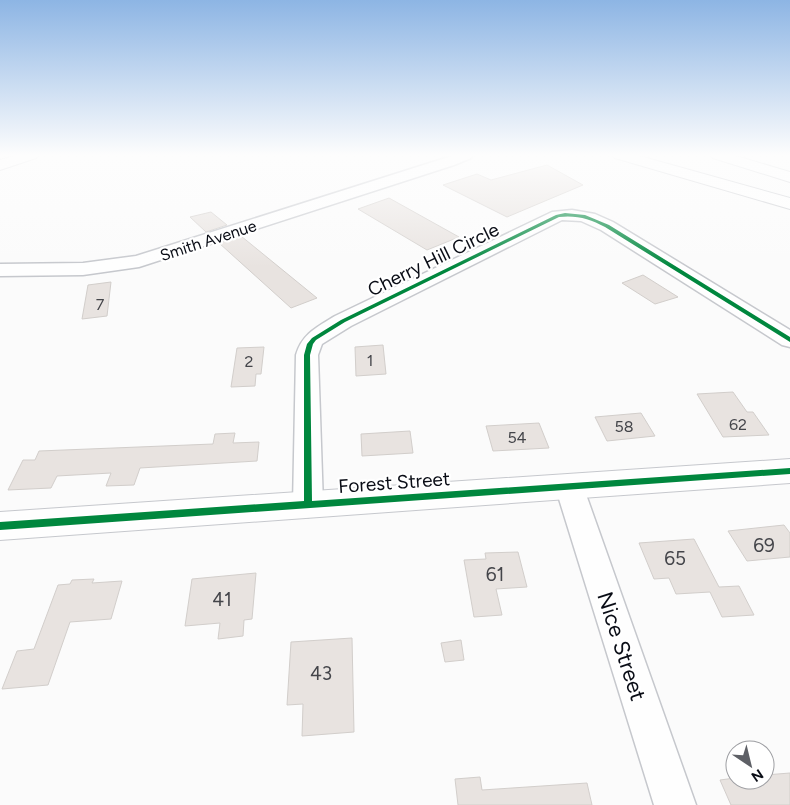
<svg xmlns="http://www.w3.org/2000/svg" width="790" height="805" font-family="Figtree,sans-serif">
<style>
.building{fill:#e8e3e0;stroke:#d2cecb}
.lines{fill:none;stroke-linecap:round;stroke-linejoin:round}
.street-casing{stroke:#c6c8cd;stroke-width:3}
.secondary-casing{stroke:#c6c8cd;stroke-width:2}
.primary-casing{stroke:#c6c8cd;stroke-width:2}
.highway-casing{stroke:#c6c8cd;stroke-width:2}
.street{fill:#fefefe;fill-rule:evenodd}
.secondary{fill:#fefefe;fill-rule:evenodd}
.primary{fill:#fefefe;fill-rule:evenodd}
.highway{fill:#fefefe;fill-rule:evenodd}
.cycleway-casing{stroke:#fff;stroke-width:3}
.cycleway{fill:#00873e;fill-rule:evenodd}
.labels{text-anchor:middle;stroke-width:4.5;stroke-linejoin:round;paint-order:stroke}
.far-street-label{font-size:16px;fill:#0a0d16;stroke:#fff}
.number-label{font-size:16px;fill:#44454a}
.street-label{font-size:19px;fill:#0a0d16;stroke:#fff}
.near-number-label{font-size:19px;fill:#44454a}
.near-street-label{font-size:22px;fill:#0a0d16;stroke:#fff}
</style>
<rect width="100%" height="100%" fill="#fbfbfb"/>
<!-- building -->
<path class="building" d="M 547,165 L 583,185 L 507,217 L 443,185 L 477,174 L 491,180 Z
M 389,198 L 459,237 L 427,250 L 358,209 Z
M 211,212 L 227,225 L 206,232 L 190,217 Z
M 241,236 L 317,298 L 291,308 L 219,243 Z
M 643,275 L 678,297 L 655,304 L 622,283 Z
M 111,282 L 107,316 L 82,319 L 88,285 Z
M 383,345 L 386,374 L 356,376 L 355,347 Z
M 264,347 L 261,374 L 256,374 L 255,386 L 231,387 L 237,348 Z
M 733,392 L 747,412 L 753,412 L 769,435 L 723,437 L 697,394 Z
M 641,413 L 655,436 L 607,441 L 595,417 Z
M 539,423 L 549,448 L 493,451 L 486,426 Z
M 410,431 L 413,453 L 362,456 L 361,434 Z
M 235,433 L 233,443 L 259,442 L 257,461 L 140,468 L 134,485 L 106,486 L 111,473 L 57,476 L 51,488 L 8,490 L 23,460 L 35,460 L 39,451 L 213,444 L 215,434 Z
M 784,525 L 790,533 L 790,557 L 747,561 L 728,531 Z
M 694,539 L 719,587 L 739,586 L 754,615 L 722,617 L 710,592 L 676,594 L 669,578 L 654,579 L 639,543 Z
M 518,552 L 527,587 L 496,589 L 502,615 L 474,617 L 464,560 L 486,559 L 485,553 Z
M 256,573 L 252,619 L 244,620 L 243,636 L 218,639 L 220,623 L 185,626 L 192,579 Z
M 94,579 L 92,583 L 122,581 L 111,619 L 70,622 L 48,685 L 2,689 L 17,651 L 34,649 L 58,585 L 70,584 L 72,580 Z
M 352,638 L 354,732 L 302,736 L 303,704 L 287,705 L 291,642 Z
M 461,640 L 464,660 L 445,662 L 441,643 Z
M 790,773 L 790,805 L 731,805 L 720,780 L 735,778 L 735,780 L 765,780 L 765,775 Z
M 480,777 L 482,790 L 587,783 L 592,805 L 458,805 L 455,779 Z"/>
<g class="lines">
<!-- street casing -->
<g class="street-casing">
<path id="street" d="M 455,155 L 473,155 L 471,158 L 454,165 L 139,267 L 83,275 L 0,276 L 0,264 L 83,263 L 136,256 Z
M 572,210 L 595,214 L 613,222 L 790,330 L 790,347 L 782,345 L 601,230 L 581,221 L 562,220 L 351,326 L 322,344 L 318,355 L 323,505 L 318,513 L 308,517 L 298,513 L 293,505 L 296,355 C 302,334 317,327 335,316 L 552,212 Z
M 569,475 L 579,478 L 583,486 L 696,805 L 654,805 L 555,486 L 559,478 Z"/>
</g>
<!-- secondary casing -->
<g class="secondary-casing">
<path id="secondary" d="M 790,459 L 790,483 L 0,540 L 0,512 Z"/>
</g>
<!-- primary casing -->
<g class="primary-casing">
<path id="primary" d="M 17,155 L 39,155 L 36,158 L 0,170 L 0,160 Z"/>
</g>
<!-- highway casing -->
<g class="highway-casing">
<path id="highway" d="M 612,155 L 636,155 L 790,198 L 790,209 L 615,158 Z
M 710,155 L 733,155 L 790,172 L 790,182 L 713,158 Z"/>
</g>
<!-- street -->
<use href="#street" class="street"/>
<!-- secondary -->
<use href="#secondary" class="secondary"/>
<!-- primary -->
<use href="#primary" class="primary"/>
<!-- highway -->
<use href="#highway" class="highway"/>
<!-- cycleway casing -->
<g class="cycleway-casing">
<path id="cycleway" d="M 565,213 L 585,215 L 609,225 L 790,337 L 790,342 L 605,227 C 590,219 577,215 559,217 L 345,322 L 316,340 L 313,344 L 310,355 L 312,501 L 790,468 L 790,474 L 0,530 L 0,522 L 304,501 L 304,355 L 307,344 L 312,338 L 341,320 L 556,215 Z"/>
</g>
<!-- cycleway -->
<use href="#cycleway" class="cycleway"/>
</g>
<!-- sky -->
<linearGradient id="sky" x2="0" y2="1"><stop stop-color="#8db5e4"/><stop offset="0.58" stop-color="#fdfdfd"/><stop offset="1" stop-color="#fdfdfd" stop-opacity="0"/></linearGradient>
<rect width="790" height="267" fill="url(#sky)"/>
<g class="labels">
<!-- far-street labels -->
<g class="far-street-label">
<text transform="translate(208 240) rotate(-18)" y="6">Smith Avenue</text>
</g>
<!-- number labels -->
<g class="number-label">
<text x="100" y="310">7</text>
<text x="370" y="366">1</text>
<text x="249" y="367">2</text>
<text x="738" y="430">62</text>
<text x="624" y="432">58</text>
<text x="517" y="443">54</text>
</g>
<!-- street labels -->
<g class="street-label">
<text transform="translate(433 259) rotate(-26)" y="7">Cherry Hill Circle</text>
<text transform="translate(394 482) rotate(-4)" y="7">Forest Street</text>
</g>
<!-- near-number labels -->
<g class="near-number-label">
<text x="764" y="552">69</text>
<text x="675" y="565">65</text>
<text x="495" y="581">61</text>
<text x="222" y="606">41</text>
<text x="321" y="680">43</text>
</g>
<!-- near-street labels -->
<g class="near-street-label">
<text transform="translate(622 646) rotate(72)" y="8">Nice Street</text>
</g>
</g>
<!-- north arrow -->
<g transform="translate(750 765) rotate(145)"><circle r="24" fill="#ffffff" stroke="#9d9ea2"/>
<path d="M0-4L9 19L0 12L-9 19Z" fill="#5e6066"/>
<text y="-8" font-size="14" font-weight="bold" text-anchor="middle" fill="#0a0d16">N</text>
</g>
</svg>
